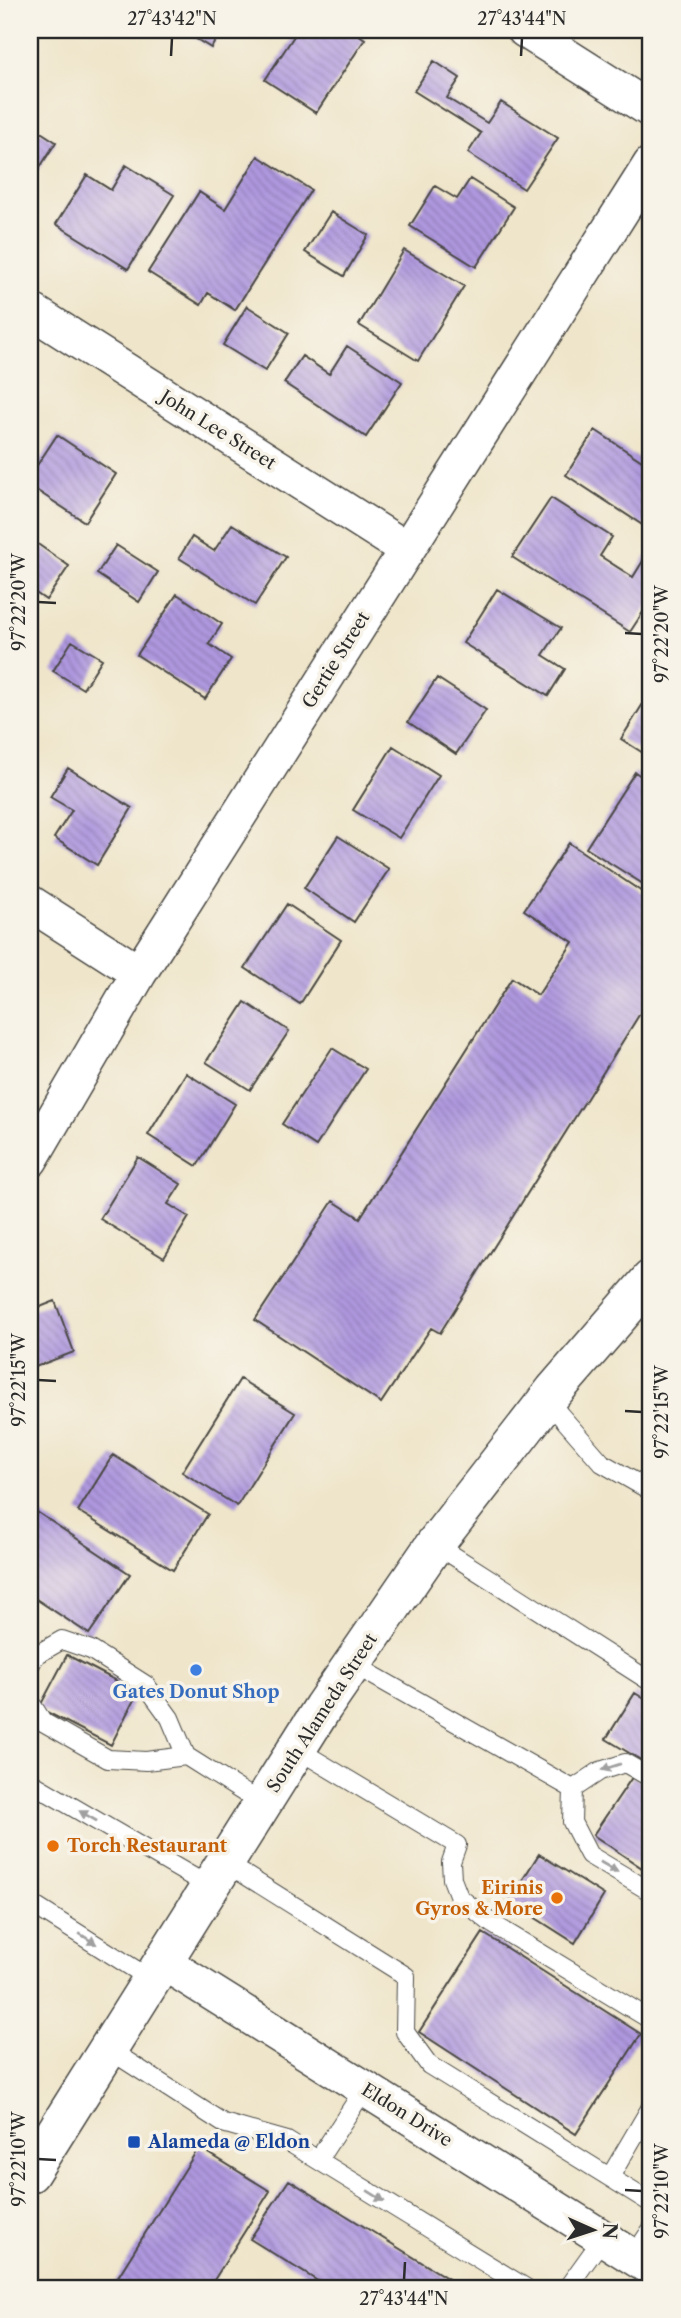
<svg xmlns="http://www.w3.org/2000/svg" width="681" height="2318" font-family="'Libre Caslon Text',serif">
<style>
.building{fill:url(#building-back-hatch)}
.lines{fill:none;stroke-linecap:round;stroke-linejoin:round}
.service-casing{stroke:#484743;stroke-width:20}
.minor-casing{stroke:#484743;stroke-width:38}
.secondary-casing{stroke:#484743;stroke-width:41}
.service{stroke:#fff;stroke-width:18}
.minor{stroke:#fff;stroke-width:35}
.secondary{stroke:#fff;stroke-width:38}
.oneway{fill:#a0a0a0}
.ticks{fill:none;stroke:#2b2b2b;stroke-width:2.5}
.shop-dot{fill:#3f7fe0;stroke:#f7f3e8;stroke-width:2.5}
.food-dot{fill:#e8710a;stroke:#f7f3e8;stroke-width:2.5}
.transit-dot{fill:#1a4fb4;stroke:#f7f3e8;stroke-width:2.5}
.labels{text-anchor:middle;stroke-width:7;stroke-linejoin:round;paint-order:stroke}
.street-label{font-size:18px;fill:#2b2b2b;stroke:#f7f3e8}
.shop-label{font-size:18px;font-weight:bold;fill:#366cbe;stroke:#f7f3e8}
.food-label{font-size:18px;font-weight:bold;fill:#c56008;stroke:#f7f3e8;text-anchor:start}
.transit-label{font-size:18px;font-weight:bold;fill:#164399;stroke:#f7f3e8;text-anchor:start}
.neatline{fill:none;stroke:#2b2b2b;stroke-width:2.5}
.ticks-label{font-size:18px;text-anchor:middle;fill:#2b2b2b}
</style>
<defs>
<pattern id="building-back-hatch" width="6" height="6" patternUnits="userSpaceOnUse" patternTransform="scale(1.75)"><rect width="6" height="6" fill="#af98df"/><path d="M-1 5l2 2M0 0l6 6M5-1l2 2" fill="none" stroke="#8f7cb5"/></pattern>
</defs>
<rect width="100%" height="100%" fill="#f7f3e8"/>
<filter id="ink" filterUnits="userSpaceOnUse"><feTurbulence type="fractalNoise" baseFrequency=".0143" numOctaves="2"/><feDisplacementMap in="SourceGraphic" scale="14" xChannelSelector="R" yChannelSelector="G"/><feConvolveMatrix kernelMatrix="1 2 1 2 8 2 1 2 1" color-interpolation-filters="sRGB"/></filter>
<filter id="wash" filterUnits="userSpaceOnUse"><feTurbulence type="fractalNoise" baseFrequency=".00686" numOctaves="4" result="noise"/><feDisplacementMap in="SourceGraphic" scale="28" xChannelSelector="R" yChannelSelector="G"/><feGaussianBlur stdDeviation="1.57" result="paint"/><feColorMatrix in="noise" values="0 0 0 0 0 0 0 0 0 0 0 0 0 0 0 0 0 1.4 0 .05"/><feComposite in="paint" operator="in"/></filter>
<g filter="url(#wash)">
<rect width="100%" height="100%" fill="#efe5ca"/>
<g id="blocks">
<!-- building -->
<path class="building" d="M 182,30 L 222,30 L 211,48 Z
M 298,30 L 352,30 L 365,39 L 316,113 L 265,80 Z
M 434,61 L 460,78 L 447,98 L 487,123 L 501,102 L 558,138 L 524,189 L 468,153 L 481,133 L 414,91 Z
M 30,125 L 56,142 L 30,183 Z
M 258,156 L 311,190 L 235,310 L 208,293 L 201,305 L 148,272 L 199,192 L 225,209 Z
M 126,165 L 174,195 L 128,269 L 56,224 L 87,175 L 111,190 Z
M 470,179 L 514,207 L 476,267 L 410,226 L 435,186 L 457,199 Z
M 331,212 L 368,235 L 344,276 L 305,252 Z
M 404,250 L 464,286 L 418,361 L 359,325 Z
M 247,306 L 289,333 L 265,371 L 223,345 Z
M 347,346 L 402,382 L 366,437 L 284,383 L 302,356 L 329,374 Z
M 595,430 L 651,467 L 651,515 L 644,526 L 566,475 Z
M 57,435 L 116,474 L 85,522 L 30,486 L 30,476 Z
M 551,498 L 612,537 L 600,556 L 633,577 L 646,556 L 651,559 L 651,600 L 630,632 L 512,557 Z
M 232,524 L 286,557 L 255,605 L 179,558 L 192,537 L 214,551 Z
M 32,540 L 69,566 L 46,600 L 30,589 Z
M 116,545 L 158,572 L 139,602 L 97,574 Z
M 497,589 L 561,628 L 543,655 L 565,669 L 548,696 L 463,643 Z
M 177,594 L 222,624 L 209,644 L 231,659 L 205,699 L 137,655 Z
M 72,641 L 102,659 L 83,689 L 53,671 Z
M 437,678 L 486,710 L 456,754 L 408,722 Z
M 651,691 L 651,758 L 621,739 Z
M 393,746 L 439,775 L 399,838 L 353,810 Z
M 68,768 L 132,808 L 97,865 L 54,838 L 72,810 L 50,797 Z
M 635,772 L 651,783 L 651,889 L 586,848 Z
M 338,836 L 389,869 L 354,922 L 304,888 Z
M 569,843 L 651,898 L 651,996 L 440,1333 L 431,1328 L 381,1403 L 255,1320 L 333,1201 L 360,1218 L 512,978 L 538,995 L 573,942 L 524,910 Z
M 287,904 L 341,940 L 300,1004 L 245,968 Z
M 245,1002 L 289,1031 L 250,1090 L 206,1062 Z
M 332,1048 L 366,1069 L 316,1146 L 282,1124 Z
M 186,1073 L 235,1104 L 197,1166 L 148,1135 Z
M 138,1157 L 181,1184 L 168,1204 L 189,1217 L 164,1258 L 100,1219 Z
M 55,1301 L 74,1352 L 30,1369 L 30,1311 Z
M 240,1379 L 295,1413 L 237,1506 L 182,1472 Z
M 113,1455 L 208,1514 L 173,1570 L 78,1511 Z
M 37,1512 L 130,1574 L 89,1634 L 30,1595 L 30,1522 Z
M 67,1655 L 138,1692 L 111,1745 L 39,1708 Z
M 635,1693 L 651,1703 L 651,1766 L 606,1739 Z
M 633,1776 L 651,1788 L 651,1874 L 593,1835 Z
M 539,1854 L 604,1895 L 575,1943 L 509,1901 Z
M 483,1933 L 641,2034 L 576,2134 L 419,2032 Z
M 199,2147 L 270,2191 L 209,2288 L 111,2288 Z
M 289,2180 L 463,2288 L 329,2288 L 250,2239 Z"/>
</g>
</g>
<g filter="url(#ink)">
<use href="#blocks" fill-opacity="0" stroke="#484743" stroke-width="2"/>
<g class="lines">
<!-- service casing -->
<g class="service-casing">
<path id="service" d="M 547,1400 L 602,1463 L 651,1491
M 435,1544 L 651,1682
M 353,1664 L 573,1789
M 30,1665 L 36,1655 L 62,1640 L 91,1650 L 146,1685 L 170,1718 L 186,1756 L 262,1804
M 30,1702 L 43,1722 L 108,1759 L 146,1761 L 186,1756
M 297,1749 L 457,1845 L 451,1862 L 452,1879 L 459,1897 L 491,1923 L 651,2020
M 30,1782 L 210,1887
M 573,1789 L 572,1822 L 589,1855 L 651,1892
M 573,1789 L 600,1771 L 625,1763 L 651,1778
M 226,1863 L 406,1976 L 405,2032 L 429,2065 L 651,2203
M 30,1903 L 152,1980
M 108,2049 L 223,2123 L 287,2141 L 526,2288
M 318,2160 L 365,2088
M 610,2177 L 651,2107
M 633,2257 L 651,2230
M 567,2288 L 603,2238"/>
</g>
<!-- minor casing -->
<g class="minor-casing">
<path id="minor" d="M 525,30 L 651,110
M 30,310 L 406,549
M 30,903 L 139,973
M 30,1160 L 139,973 L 651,164
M 163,1962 L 651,2268"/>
</g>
<!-- secondary casing -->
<g class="secondary-casing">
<path id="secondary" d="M 30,2173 L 323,1707 L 435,1544 L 554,1391 L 651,1279"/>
</g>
<!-- service -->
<use href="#service" class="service"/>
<!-- minor -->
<use href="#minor" class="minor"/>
<!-- secondary -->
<use href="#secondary" class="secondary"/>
</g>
<!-- one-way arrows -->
<defs><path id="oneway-solid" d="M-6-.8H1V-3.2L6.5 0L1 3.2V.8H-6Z" transform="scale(1.75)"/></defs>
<g class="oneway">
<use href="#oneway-solid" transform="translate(611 1767) rotate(162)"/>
<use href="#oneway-solid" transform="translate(88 1816) rotate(-150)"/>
<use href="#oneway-solid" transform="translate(609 1867) rotate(30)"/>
<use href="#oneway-solid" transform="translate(88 1939) rotate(32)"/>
<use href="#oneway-solid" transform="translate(376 2196) rotate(32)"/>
</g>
</g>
<!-- ticks -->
<path class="ticks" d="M 171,56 L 172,38M 521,56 L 522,38M 38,602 L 56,603M 625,633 L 642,634M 38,1380 L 56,1381M 625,1411 L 642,1412M 38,2159 L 56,2160M 625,2190 L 642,2191M 404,2280 L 405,2262"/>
<!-- markers -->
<circle class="shop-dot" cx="196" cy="1670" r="7"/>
<g class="food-dot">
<circle cx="53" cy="1846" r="7"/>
<circle cx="557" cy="1898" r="7"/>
</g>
<rect class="transit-dot" x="127" y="2135" width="14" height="14" rx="3.5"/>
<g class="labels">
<!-- street labels -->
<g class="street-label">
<text transform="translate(218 430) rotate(32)" y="6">John Lee Street</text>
<text transform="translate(336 660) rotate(-58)" y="6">Gertie Street</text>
<text transform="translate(322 1713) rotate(-57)" y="6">South Alameda Street</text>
<text transform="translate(407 2115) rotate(32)" y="6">Eldon Drive</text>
</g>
<!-- shop labels -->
<g class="shop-label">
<text x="196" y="1698">Gates Donut Shop</text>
</g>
<!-- food labels -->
<g class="food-label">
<text x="67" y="1852">Torch Restaurant</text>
<text x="543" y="1894" text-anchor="end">Eirinis<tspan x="543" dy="21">Gyros &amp; More</tspan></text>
</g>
<!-- transit labels -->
<g class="transit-label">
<text x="148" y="2148">Alameda @ Eldon</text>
</g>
</g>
<!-- margin -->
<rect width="681" height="2318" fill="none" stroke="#f7f3e8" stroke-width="77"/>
<!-- north arrow -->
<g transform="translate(593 2230) rotate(93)" stroke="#f7f3e8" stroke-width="5" paint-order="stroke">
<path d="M0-5L12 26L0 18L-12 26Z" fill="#2b2b2b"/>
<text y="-10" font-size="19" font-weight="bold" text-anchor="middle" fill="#2b2b2b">N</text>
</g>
<rect x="38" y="38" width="604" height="2242" class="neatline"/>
<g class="ticks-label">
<text x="172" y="25">27°43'42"N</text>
<text x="522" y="25">27°43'44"N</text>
<text transform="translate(19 602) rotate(-90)" y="6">97°22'20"W</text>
<text transform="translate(662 634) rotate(-90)" y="6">97°22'20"W</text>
<text transform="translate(19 1380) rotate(-90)" y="6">97°22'15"W</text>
<text transform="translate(662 1412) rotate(-90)" y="6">97°22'15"W</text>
<text transform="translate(19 2159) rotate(-90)" y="6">97°22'10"W</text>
<text transform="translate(662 2191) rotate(-90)" y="6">97°22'10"W</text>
<text x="404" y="2305">27°43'44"N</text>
</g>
</svg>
